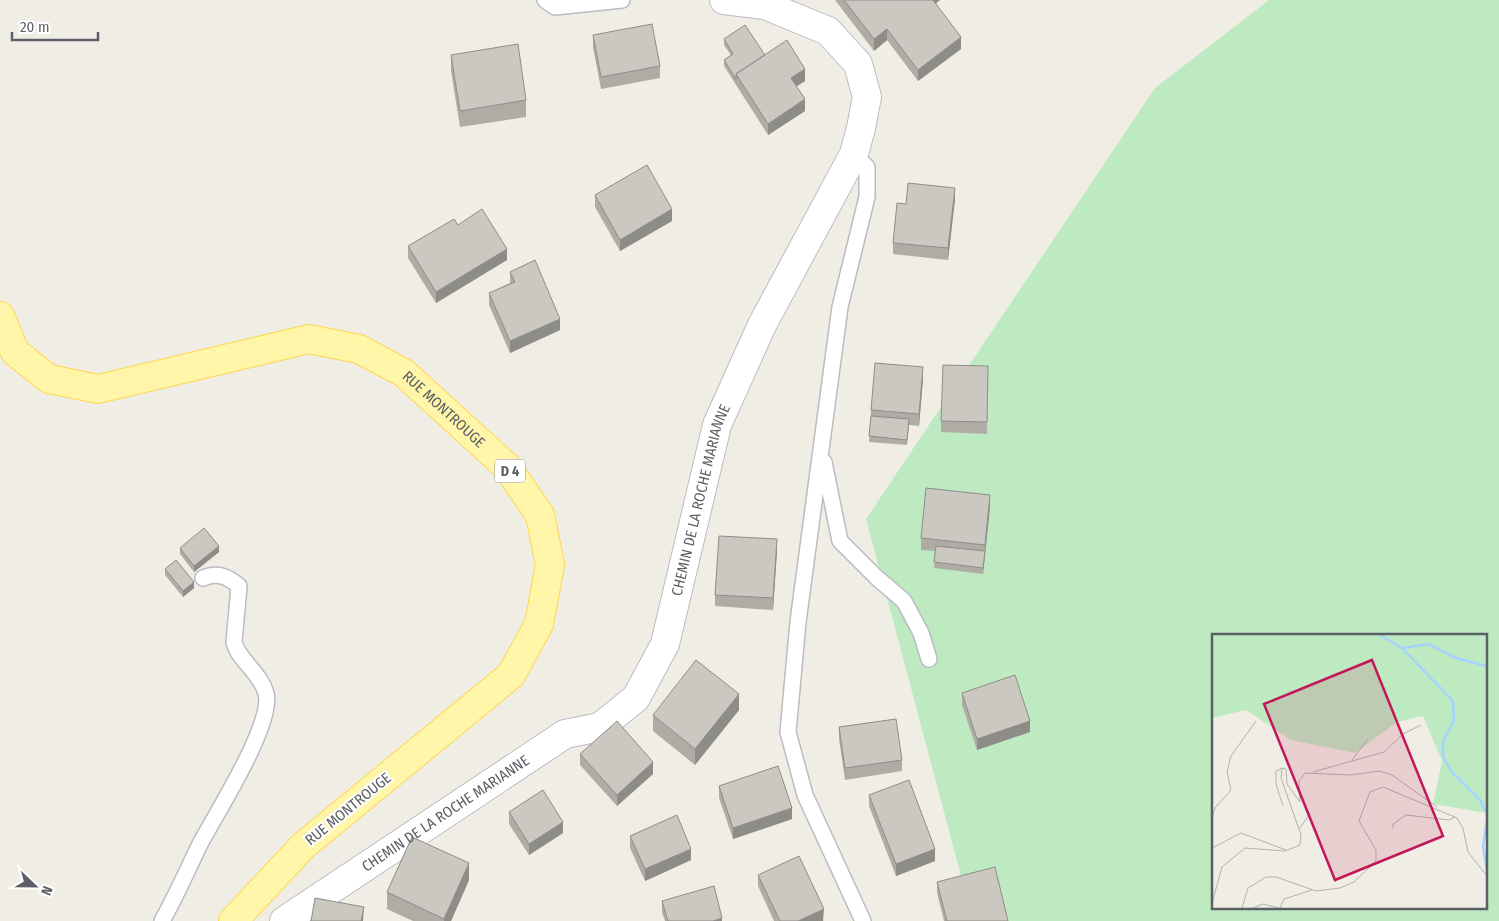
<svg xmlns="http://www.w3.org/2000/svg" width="1499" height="921" font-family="'Fira Sans Condensed',sans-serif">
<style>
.green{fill:#beeac1;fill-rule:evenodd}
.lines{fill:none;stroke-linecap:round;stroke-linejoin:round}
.service-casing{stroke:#b9bcc1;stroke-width:18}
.minor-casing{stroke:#b9bcc1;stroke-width:30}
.primary-casing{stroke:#ffd64f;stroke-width:30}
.service{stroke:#fff;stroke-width:15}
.minor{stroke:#fff;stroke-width:28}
.primary{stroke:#fff6aa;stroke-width:28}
.wall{fill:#afaca6}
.shaded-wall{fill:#8e8c87}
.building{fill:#cbc8c1;stroke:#8e8c87}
.labels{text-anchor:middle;stroke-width:4;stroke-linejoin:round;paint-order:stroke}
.shield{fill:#fff;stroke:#8d9094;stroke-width:1}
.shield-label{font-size:14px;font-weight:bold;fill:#5c6066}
.street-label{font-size:15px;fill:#5c6066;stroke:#fff}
.inset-river{fill:none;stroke:#a5d3ff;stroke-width:2.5}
.inset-road{fill:none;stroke:#b1b1ae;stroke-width:1}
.view{fill:#c2185b;fill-opacity:0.15;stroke:#c2185b;stroke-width:2.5}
.inset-edge{fill:none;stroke:#5c6066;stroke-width:2.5}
</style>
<rect width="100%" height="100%" fill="#f0eee4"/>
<!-- green -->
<path class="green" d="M 1269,0 L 1499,0 L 1499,921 L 973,921 L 866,519 L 1155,88 ZM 1213,635 L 1485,635 L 1485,907 L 1213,907 Z"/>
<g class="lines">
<!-- service casing -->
<g class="service-casing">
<path id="service" d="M 545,0 L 555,7 L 622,0
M 854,154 L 867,167 L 867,197 L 840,307 L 798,622 L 788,732 L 805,795 L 863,921
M 824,462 L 840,541 L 876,577 L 904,601 L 921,633 L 929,659
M 162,921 C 176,896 187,871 199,846 C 215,815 274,724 266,693 C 260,672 238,660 234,642 L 239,586 C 227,576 217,572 203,578"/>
</g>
<!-- minor casing -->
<g class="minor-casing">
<g id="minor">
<path id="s1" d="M 284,921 L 565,734 L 600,727 L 636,698 L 665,644 L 717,425 L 762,325 L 854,154 L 861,128 L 867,97 L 858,64 L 828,31 L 765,5 L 724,0"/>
</g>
</g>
<!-- primary casing -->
<g class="primary-casing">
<g id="primary">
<path id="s2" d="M 0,316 L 15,352 L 49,379 L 98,389 L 309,339 L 359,349 L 404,373 L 507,467 L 540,515 L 550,565 L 539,624 L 511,675 L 303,846 L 233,921"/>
</g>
</g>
<!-- service -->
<use href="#service" class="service"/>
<!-- minor -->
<use href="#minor" class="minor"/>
<!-- primary -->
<use href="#primary" class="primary"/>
</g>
<!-- wall -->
<path class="wall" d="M 835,0 L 940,0 L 936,3 L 961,49 L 918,81 L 887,40 L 874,51 Z
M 593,35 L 660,66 L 660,78 L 601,89 L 593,47 Z
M 724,39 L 765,55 L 805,81 L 796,86 L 805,111 L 768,135 L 724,66 L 724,60 L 731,55 L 724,45 Z
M 451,55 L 526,100 L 526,117 L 460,127 L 451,71 Z
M 595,195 L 672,221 L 620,251 L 595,207 Z
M 955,199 L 948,260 L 893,254 L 893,243 L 906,204 Z
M 458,225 L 507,260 L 436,303 L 408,258 L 408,246 Z
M 510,272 L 560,330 L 510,353 L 489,305 L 489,293 L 510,283 Z
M 988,366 L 987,434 L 941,432 L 941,421 Z
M 923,379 L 919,426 L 909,425 L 907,445 L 869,442 L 871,410 Z
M 990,507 L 983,574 L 934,568 L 936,551 L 921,550 L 921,538 Z
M 180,548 L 219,552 L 194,572 L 180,554 Z
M 777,551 L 773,610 L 715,606 L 715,595 Z
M 165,569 L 194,588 L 183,597 L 165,575 Z
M 962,693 L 1030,732 L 977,750 L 962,705 Z
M 739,710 L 695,765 L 653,731 L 653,715 Z
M 839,727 L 902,760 L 902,771 L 845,780 L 839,739 Z
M 580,754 L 653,774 L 617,806 L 580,765 Z
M 719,786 L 792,819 L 733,839 L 719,798 Z
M 869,795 L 935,861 L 896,876 L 869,806 Z
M 509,812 L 563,833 L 529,855 L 509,824 Z
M 630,836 L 691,860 L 645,881 L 630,848 Z
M 758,875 L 824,921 L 774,921 L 758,886 Z
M 469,880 L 451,921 L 413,921 L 387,909 L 387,892 Z
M 937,882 L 1008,921 L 944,921 L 937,893 Z
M 662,901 L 722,921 L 665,921 L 662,912 Z"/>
<!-- shaded-wall -->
<path class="shaded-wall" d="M 930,0 L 940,0 L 930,8 Z
M 887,29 L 887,40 L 874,51 L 874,39 Z
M 961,37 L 961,49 L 918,81 L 918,70 Z
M 805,69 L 805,81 L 791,90 L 791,78 Z
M 805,99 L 805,111 L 768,135 L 768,124 Z
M 955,188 L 955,199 L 948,260 L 948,248 Z
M 672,209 L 672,221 L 620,251 L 620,240 Z
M 507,249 L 507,260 L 436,303 L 436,292 Z
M 560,319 L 560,330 L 510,353 L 510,341 Z
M 923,367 L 923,379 L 919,426 L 919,414 Z
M 990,495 L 990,507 L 983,574 L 983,568 Z
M 777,539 L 777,551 L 773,610 L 773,598 Z
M 219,546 L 219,552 L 194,572 L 194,566 Z
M 194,582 L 194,588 L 183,597 L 183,591 Z
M 739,694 L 739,710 L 695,765 L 695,749 Z
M 1030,721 L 1030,732 L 977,750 L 977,739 Z
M 653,762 L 653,774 L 617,806 L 617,795 Z
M 792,808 L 792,819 L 733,839 L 733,828 Z
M 563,822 L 563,833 L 529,855 L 529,844 Z
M 691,849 L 691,860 L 645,881 L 645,869 Z
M 935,849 L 935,861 L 896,876 L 896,864 Z
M 469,863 L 469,880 L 451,921 L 444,921 L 444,919 Z
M 364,907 L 363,921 L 361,921 Z
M 824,909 L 823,921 L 798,921 Z
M 722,918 L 722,921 L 713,921 Z"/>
<!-- building -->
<path class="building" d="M 844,0 L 933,0 L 961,37 L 918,70 L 887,29 L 874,39 Z
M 652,24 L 660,66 L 601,77 L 593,35 Z
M 745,25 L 765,55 L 736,74 L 736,79 L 724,60 L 733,54 L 724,39 Z
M 787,40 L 805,69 L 791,78 L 805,99 L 768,124 L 736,74 Z
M 518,44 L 526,100 L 460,111 L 451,55 Z
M 647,165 L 672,209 L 620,240 L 595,195 Z
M 908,183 L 955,188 L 948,248 L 893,243 L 897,203 L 906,204 Z
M 482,209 L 507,249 L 436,292 L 408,246 L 454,219 L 458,225 Z
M 535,260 L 560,319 L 510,341 L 489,293 L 515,282 L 510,272 Z
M 875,363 L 923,367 L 919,414 L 871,410 Z
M 943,365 L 988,366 L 987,422 L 941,421 Z
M 871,416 L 909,419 L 907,440 L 869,436 Z
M 926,488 L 990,495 L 985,545 L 921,538 Z
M 204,528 L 219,546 L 194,566 L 180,548 Z
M 719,536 L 777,539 L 773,598 L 715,595 Z
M 936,546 L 985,551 L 983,568 L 934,562 Z
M 176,560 L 194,582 L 183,591 L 165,569 Z
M 696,660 L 739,694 L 695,749 L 653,715 Z
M 1015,675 L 1030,721 L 977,739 L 962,693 Z
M 896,719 L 902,760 L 845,768 L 839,727 Z
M 617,721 L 653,762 L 617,795 L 580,754 Z
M 778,766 L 792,808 L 733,828 L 719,786 Z
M 909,780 L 935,849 L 896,864 L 869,795 Z
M 543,790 L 563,822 L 529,844 L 509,812 Z
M 677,815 L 691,849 L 645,869 L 630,836 Z
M 412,837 L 469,863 L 444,919 L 387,892 Z
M 799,856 L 824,909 L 798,921 L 780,921 L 758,875 Z
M 995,867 L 1008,921 L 947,921 L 937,882 Z
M 714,886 L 722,918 L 713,921 L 668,921 L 662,901 Z
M 315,898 L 364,907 L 361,921 L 311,921 Z"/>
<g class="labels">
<!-- shield labels -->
<rect class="shield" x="495" y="459.5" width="30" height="23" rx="4"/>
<g class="shield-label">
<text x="510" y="476">D 4</text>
</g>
<!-- street labels -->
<g class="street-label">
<text dy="5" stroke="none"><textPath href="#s2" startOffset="505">RUE MONTROUGE</textPath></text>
<text dy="5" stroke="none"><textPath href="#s1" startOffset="629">CHEMIN DE LA ROCHE MARIANNE</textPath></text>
<text transform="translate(348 809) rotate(-39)" y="5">RUE MONTROUGE</text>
<text dy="5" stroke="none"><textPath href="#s1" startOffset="194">CHEMIN DE LA ROCHE MARIANNE</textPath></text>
</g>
</g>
<!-- overview -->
<g transform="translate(1212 634)">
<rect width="275" height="275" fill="#f0eee4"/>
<path d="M 0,1 L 275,1 L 275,179 L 221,170 L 230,127 L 211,82 L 185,88 L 143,119 L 79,106 L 34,76 L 0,84 Z" fill="#beeac1"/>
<path class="inset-river" d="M 168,1 L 190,14M 190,14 L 241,67 L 242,86 L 231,108 L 231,122 L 239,137 L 268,166 L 275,180M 191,14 L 216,10 L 244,24 L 275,32M 275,237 L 271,212 L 275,186"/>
<path class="inset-road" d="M 140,126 L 156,105M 70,134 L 64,137 L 64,150 L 71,172M 101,138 L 172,118 L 191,100 L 209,91M 0,184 L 3,174 L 19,156 L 15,138 L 19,122 L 44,87M 181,194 L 181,190 L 194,181 L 237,186 L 243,183M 87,195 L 98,180 L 90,166M 0,214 L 29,199 L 74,216M 0,269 L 10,233 L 33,214 L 73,217 L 88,211 L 89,201 L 69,144 L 70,134 L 74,135 L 75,150 L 88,168 L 87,147 L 93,139 L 139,141 L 167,137 L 180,141 L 225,173M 30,274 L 36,254 L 54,243 L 64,243 L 104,257 L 128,254 L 142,248 L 164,227 L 164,216 L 147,187 L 158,158 L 171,153 L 245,184 L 251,194 L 256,218 L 275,242M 41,274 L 51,270 L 67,274M 68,274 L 72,265 L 100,256"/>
<path class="view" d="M 160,26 L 231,202 L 123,246 L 52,70 Z"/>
<rect width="275" height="275" class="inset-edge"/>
</g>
<!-- north arrow -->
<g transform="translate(35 886) rotate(112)" stroke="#ffffff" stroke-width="4" paint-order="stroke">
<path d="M0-4L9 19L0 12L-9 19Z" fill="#5c6066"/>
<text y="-8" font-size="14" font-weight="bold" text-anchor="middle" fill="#5c6066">N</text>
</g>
<!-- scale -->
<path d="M12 32v8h86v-8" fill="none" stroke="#5c6066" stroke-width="2.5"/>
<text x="20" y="32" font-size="15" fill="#5c6066" stroke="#ffffff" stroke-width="4" paint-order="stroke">20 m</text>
</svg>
